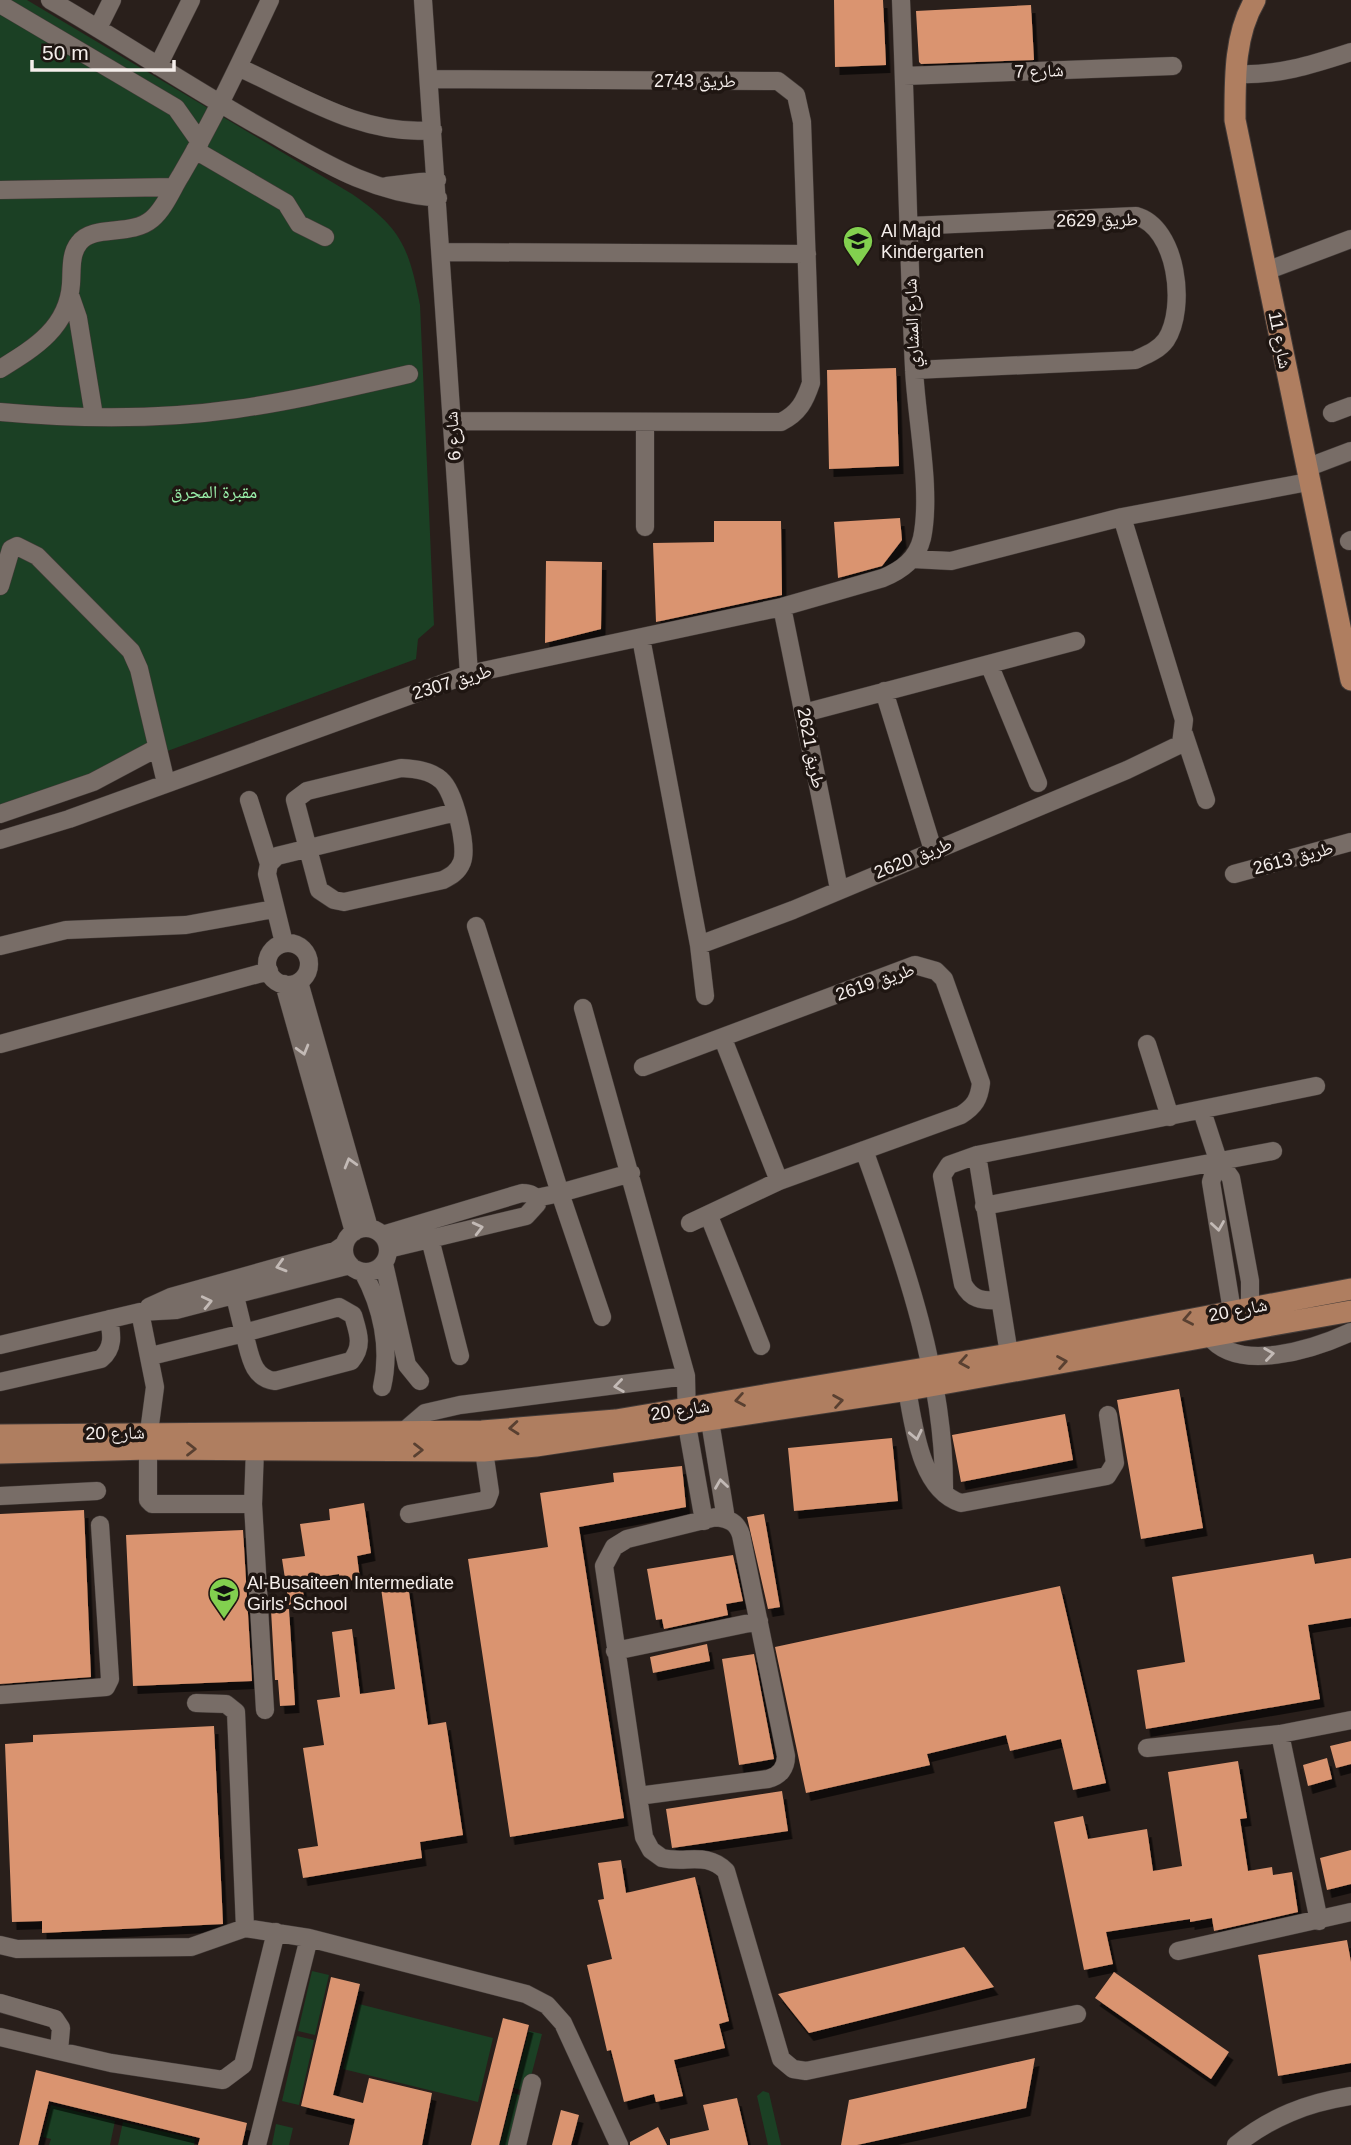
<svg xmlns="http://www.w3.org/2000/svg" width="1351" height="2145" font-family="Helvetica,'Noto Naskh Arabic',sans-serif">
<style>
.green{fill:#1b4024}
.building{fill:#da9470;filter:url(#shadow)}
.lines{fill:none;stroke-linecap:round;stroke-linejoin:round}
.minor-casing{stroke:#433b38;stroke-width:19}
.major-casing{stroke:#433b38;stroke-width:23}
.minor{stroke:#786d67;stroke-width:18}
.major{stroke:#af7e60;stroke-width:21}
.oneway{stroke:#c3bab6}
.oneway2{stroke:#594031}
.labels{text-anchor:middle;stroke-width:7;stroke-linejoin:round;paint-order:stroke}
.street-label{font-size:18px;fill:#f5eeeb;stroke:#1f1612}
.poi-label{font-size:18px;fill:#f5eeeb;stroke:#1f1612;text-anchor:start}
.park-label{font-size:18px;fill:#99f0aa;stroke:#1f1612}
</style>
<defs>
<filter id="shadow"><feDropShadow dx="4.5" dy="8" stdDeviation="0" flood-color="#0009"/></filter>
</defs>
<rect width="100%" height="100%" fill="#291f1b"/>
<!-- green -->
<path class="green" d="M 0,0 L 27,0 L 352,194 C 401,228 409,247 420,305 L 434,625 L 418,639 L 416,659 L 0,813 Z
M 312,1971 L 329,1975 L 315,2035 L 298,2031 Z
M 359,2004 L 493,2038 L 478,2102 L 343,2069 Z
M 529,2031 L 542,2034 L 527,2092 L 514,2088 Z
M 297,2036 L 314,2040 L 299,2105 L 282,2101 Z
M 763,2091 L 769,2093 L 781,2145 L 768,2145 L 757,2096 Z
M 513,2093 L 526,2097 L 514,2145 L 500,2145 Z
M 51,2105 L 115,2121 L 110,2145 L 49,2145 L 51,2139 L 43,2137 Z
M 123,2122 L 195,2139 L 194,2145 L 118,2145 Z
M 276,2124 L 293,2128 L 289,2145 L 272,2145 Z"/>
<!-- building -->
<path class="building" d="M 834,0 L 883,0 L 886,65 L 835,67 Z
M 1031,5 L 1034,60 L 921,64 L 919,62 L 916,11 Z
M 896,368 L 899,466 L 829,469 L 827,370 Z
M 900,518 L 902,540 L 882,566 L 838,578 L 834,522 Z
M 714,521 L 781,521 L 782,595 L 656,622 L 653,543 L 714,542 Z
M 546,561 L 602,562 L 601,629 L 545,643 Z
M 1179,1389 L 1203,1528 L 1141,1539 L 1117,1400 Z
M 1065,1414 L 1073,1460 L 961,1482 L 952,1435 Z
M 892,1438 L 898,1501 L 794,1511 L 788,1448 Z
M 682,1466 L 686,1507 L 579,1527 L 624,1818 L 510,1837 L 468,1559 L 548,1547 L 540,1493 L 614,1482 L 613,1473 Z
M 364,1503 L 371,1553 L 357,1556 L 360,1579 L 340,1582 L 339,1574 L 301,1580 L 305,1603 L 289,1605 L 282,1559 L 305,1556 L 300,1524 L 330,1520 L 329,1509 Z
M 84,1510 L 91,1677 L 0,1684 L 0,1514 Z
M 764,1514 L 780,1607 L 768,1609 L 747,1517 Z
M 243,1530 L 252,1681 L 133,1686 L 126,1535 Z
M 1313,1554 L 1315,1564 L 1351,1558 L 1351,1618 L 1308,1625 L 1320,1699 L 1146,1729 L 1137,1670 L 1185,1662 L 1172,1577 Z
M 733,1555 L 743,1601 L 726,1604 L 728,1615 L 664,1629 L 662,1619 L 656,1620 L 647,1569 Z
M 408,1585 L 428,1725 L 446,1722 L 463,1835 L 420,1842 L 422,1858 L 303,1878 L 298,1849 L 318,1846 L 303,1748 L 324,1745 L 317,1700 L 340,1697 L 332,1632 L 352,1629 L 360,1694 L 395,1689 L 381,1588 Z
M 1060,1586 L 1106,1783 L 1073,1790 L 1061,1739 L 1010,1751 L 1006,1735 L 927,1754 L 930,1765 L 806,1793 L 775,1647 Z
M 289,1609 L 295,1705 L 280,1706 L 278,1680 L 275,1680 L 271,1610 Z
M 707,1644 L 710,1661 L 653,1673 L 650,1657 Z
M 754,1654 L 774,1759 L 739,1765 L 722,1659 Z
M 214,1726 L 223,1924 L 42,1933 L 42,1921 L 12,1922 L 5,1744 L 33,1742 L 33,1735 Z
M 1351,1741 L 1351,1764 L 1336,1768 L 1330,1746 Z
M 1327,1758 L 1332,1779 L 1308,1786 L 1303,1765 Z
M 1238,1761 L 1247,1818 L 1240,1819 L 1248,1871 L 1272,1867 L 1273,1875 L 1292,1872 L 1298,1912 L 1214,1931 L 1212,1918 L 1190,1922 L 1190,1919 L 1106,1932 L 1113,1964 L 1084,1970 L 1054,1822 L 1083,1816 L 1088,1839 L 1147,1829 L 1153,1871 L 1182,1866 L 1168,1772 Z
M 782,1791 L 788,1831 L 672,1848 L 666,1809 Z
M 1351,1850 L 1351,1884 L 1327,1890 L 1320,1858 Z
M 621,1860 L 626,1893 L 695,1877 L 729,2021 L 719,2024 L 725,2048 L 674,2060 L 683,2096 L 656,2102 L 654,2094 L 624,2102 L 611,2050 L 607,2051 L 587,1965 L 612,1959 L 598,1900 L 604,1899 L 598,1863 Z
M 1347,1940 L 1351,1962 L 1351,2063 L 1278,2076 L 1258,1955 Z
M 964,1947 L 994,1987 L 809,2033 L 778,1994 Z
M 1114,1972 L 1229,2052 L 1211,2079 L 1095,1998 Z
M 331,1977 L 360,1984 L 333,2095 L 363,2103 L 369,2078 L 432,2093 L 422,2145 L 349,2145 L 355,2119 L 301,2106 Z
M 503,2018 L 529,2025 L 511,2096 L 499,2145 L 471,2145 Z
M 1035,2058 L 1026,2108 L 857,2145 L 841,2145 L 849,2100 Z
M 36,2070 L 247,2123 L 242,2145 L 198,2145 L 200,2138 L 49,2101 L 38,2145 L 19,2145 Z
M 737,2098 L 748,2145 L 670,2145 L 670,2139 L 709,2130 L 703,2105 Z
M 561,2110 L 579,2115 L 571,2145 L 552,2145 Z
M 658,2127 L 667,2145 L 630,2145 L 630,2142 Z"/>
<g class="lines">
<!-- minor casing -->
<g class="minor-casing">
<path id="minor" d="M 50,0 C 123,42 192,89 266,130 C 323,162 371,193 438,198
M 423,0 L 469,674
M 0,4 L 176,108 L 200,142
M 98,28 L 112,0
M 158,66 L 191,0
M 238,67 C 300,95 363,137 433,130
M 1235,74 C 1277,76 1311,65 1351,52
M 904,76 L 1173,66
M 429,79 L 778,81 L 796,95 L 802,122 L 811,383 C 805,401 799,413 781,422 L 452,421
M 195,150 L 286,203 L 299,224 L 325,237
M 387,186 L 437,180
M 0,190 L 174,187
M 909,226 L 1136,216 C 1177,227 1187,308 1166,340 C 1159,350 1146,355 1135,360 L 914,370
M 441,252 L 807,254
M 1266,271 L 1351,239
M 70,295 L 78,318 L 94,416
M 0,369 C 34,348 68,328 71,284 C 72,271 70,254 79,243 C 93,224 131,237 152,219 C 165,208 172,189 181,175 C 214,119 242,59 270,0
M 0,412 C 77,419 159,420 236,409 C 294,401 351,387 409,374
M 1332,413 L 1351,406
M 1306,468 L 1351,451
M 645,527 L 645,422
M 1349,541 L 1351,540
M 913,559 L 951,561 L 1122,517 L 1308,482
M 0,586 L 11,549 L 17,546 L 37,556 L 131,651 L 139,669 L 166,783
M 782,607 L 839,889
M 641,638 L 699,945 L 705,996
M 989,664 L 1038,783
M 884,691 L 933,850
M 804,713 L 1076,641
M 1184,734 L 1206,800
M 401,768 C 415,769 430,770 441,780 C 454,791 468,846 462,862 C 458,872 451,876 443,880 L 344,902 L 334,900 L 319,890 L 295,800 L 307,791 Z
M 249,800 L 269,864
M 0,814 L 93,782 L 157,748
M 0,840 L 69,819 L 469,674 L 782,607 L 883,578 C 902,570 917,559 922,538 C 932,490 916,418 914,368 C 908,245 906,122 901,0
M 1234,874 L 1351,842
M 476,926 L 560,1193 L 536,1198
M 284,943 L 267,874 L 269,864 L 277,856 L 456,812
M267 964a21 21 0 1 1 42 0a21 21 0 1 1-42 0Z
M 699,945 L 793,910 L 1127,770 L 1181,744 L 1184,720 L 1122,517
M 0,946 L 66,930 L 186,925 L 274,909
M 299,982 L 369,1228
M 284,984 L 354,1232
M 583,1008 L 686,1376 L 687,1425 L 704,1521
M 723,1039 L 779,1181
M 0,1044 L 269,971
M 1147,1044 L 1170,1117
M 643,1067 L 915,965 L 936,971 L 944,979 L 981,1083 C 979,1099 975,1106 961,1115 L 779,1181 L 690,1223
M 1202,1111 L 1218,1160 L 1231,1178 L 1250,1281 L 1250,1307
M 864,1150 C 903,1259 945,1374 944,1491
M 977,1155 L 1009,1354
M 1218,1160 L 1211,1182 L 1232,1311
M 984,1206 L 1273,1151
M 709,1216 L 761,1346
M344 1250a22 22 0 1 1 44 0a22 22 0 1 1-44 0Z
M 382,1235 L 522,1193 C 531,1193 535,1195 537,1204 L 526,1216 L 388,1249
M 430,1239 L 460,1356
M 384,1264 L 407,1365 L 420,1381
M 363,1272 C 382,1307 391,1348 382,1387
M 998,1300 C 981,1301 971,1299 963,1284 L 942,1176 L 949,1165 L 977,1155 L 1316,1086
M 149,1307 L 171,1297 L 335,1251 L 345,1244
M 339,1307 L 353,1315 C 358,1332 364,1346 351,1361 L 275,1381 C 251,1378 250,1353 244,1333 Z
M 140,1312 L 155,1387 L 149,1432
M 602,1317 L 560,1193 L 631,1173
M 1209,1336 C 1238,1374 1314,1349 1351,1332
M 0,1345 L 140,1312 L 176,1310 L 350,1265
M 151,1356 L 244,1333 L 232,1284
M 905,1379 C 913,1416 917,1489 961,1503 L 1107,1476 L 1115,1463 L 1108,1415
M 0,1382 L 101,1359 C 114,1348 112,1335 109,1319
M 705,1409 L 710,1421 L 726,1519
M 404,1431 L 425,1413 L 460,1405 L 686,1376
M 148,1449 L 148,1500 L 152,1504 L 253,1504
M 255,1449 L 253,1504 L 265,1710
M 0,1496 L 97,1491
M 409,1514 L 487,1500 L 490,1492 L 484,1451
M 615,1651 L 759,1621
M 0,1695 L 106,1687 L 110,1679 L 100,1525
M 196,1703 L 226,1704 L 236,1712 L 245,1928
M 1280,1734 L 1319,1921
M 1147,1748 L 1280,1734 L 1351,1720
M 638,1796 L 768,1779 C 780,1776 786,1768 786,1756 L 741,1535 C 737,1522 729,1519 716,1517 L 627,1539 L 614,1547 L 604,1566 L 644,1837 L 651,1850 L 662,1858 C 686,1864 706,1851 726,1871 L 781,2059 L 793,2069 L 806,2071 L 1077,2014
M 0,1945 L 17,1949 L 191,1947 L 245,1928 L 309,1938 L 526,1994 L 547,2005 L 563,2023 L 619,2145
M 1178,1951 L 1351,1912
M 0,2003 L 55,2019 L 61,2028 L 59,2051 L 111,2063 L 223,2080 L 243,2065 L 276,1932
M 0,2037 L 59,2051
M 257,2145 L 309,1938
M 517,2145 L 532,2083
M 1236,2145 C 1271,2117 1307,2103 1351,2096"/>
</g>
<!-- major casing -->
<g class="major-casing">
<path id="major" d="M 1255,0 C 1234,35 1235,80 1235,120 L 1351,680
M 0,1435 L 482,1431 L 616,1420 L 1009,1354 L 1351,1289
M 0,1453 L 148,1449 L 484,1451 L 536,1446 L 908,1390 L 1351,1311"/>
</g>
<!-- minor -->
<use href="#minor" class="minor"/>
<!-- major -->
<use href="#major" class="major"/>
</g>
<!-- one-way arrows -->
<defs><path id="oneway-chevron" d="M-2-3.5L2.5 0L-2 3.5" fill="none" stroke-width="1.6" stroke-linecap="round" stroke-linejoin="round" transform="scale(1.75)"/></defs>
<g class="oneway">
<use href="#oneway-chevron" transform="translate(303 1050) rotate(74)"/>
<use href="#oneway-chevron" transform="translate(350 1163) rotate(-106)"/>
<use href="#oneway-chevron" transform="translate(1218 1226) rotate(81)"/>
<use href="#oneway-chevron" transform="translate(478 1228) rotate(-14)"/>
<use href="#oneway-chevron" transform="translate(281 1266) rotate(164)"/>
<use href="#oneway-chevron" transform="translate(207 1302) rotate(-13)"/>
<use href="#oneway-chevron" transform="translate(1269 1354) rotate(-8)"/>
<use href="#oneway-chevron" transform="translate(619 1386) rotate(172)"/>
<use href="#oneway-chevron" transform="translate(916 1435) rotate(78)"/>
<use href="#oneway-chevron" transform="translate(721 1484) rotate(-98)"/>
</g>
<g class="oneway2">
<use href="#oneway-chevron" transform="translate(1188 1319) rotate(169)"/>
<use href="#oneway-chevron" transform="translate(964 1362) rotate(170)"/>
<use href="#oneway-chevron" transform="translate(1062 1362) rotate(-10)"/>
<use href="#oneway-chevron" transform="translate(740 1400) rotate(170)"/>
<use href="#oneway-chevron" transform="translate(838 1401) rotate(-9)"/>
<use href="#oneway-chevron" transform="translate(514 1428) rotate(175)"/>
<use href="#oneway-chevron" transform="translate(191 1449)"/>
<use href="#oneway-chevron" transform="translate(418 1450)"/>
</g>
<!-- icons -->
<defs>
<g id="school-pin" transform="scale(1.575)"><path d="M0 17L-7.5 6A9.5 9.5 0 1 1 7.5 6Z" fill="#82d04f" stroke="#1f1612"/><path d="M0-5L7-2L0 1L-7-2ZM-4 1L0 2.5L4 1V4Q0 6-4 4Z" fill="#111"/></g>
</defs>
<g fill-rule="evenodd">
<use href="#school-pin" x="858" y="241"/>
<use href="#school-pin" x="224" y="1593"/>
</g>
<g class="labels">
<!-- street labels -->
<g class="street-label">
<text transform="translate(1039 71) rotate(-2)" y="6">شارع 7</text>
<text x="695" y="87">طريق 2743</text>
<text transform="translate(1097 220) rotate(-1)" y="6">طريق 2629</text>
<text transform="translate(912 323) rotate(-92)" y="6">شارع المشاري</text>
<text transform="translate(1280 340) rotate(79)" y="6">شارع 11</text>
<text transform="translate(453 436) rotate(-94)" y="6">شارع 6</text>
<text transform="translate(452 682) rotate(-17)" y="6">طريق 2307</text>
<text transform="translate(811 748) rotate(79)" y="6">طريق 2621</text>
<text transform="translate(913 858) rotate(-22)" y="6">طريق 2620</text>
<text transform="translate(1293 858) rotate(-15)" y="6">طريق 2613</text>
<text transform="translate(875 982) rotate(-19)" y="6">طريق 2619</text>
<text transform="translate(1238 1310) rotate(-11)" y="6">شارع 20</text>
<text transform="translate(680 1410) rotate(-9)" y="6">شارع 20</text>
<text transform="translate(115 1433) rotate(-1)" y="6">شارع 20</text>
</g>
<!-- poi labels -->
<g class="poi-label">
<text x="881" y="237">Al Majd<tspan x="881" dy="21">Kindergarten</tspan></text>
<text x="247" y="1589">Al-Busaiteen Intermediate<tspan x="247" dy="21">Girls' School</tspan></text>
</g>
<!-- park labels -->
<g class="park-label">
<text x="214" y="498">مقبرة المحرق</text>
</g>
</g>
<!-- scale -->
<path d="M32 60v10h142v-10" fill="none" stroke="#f5eeeb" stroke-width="3.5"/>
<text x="42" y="60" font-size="21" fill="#f5eeeb" stroke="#1f1612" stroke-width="5" paint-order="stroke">50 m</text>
</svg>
